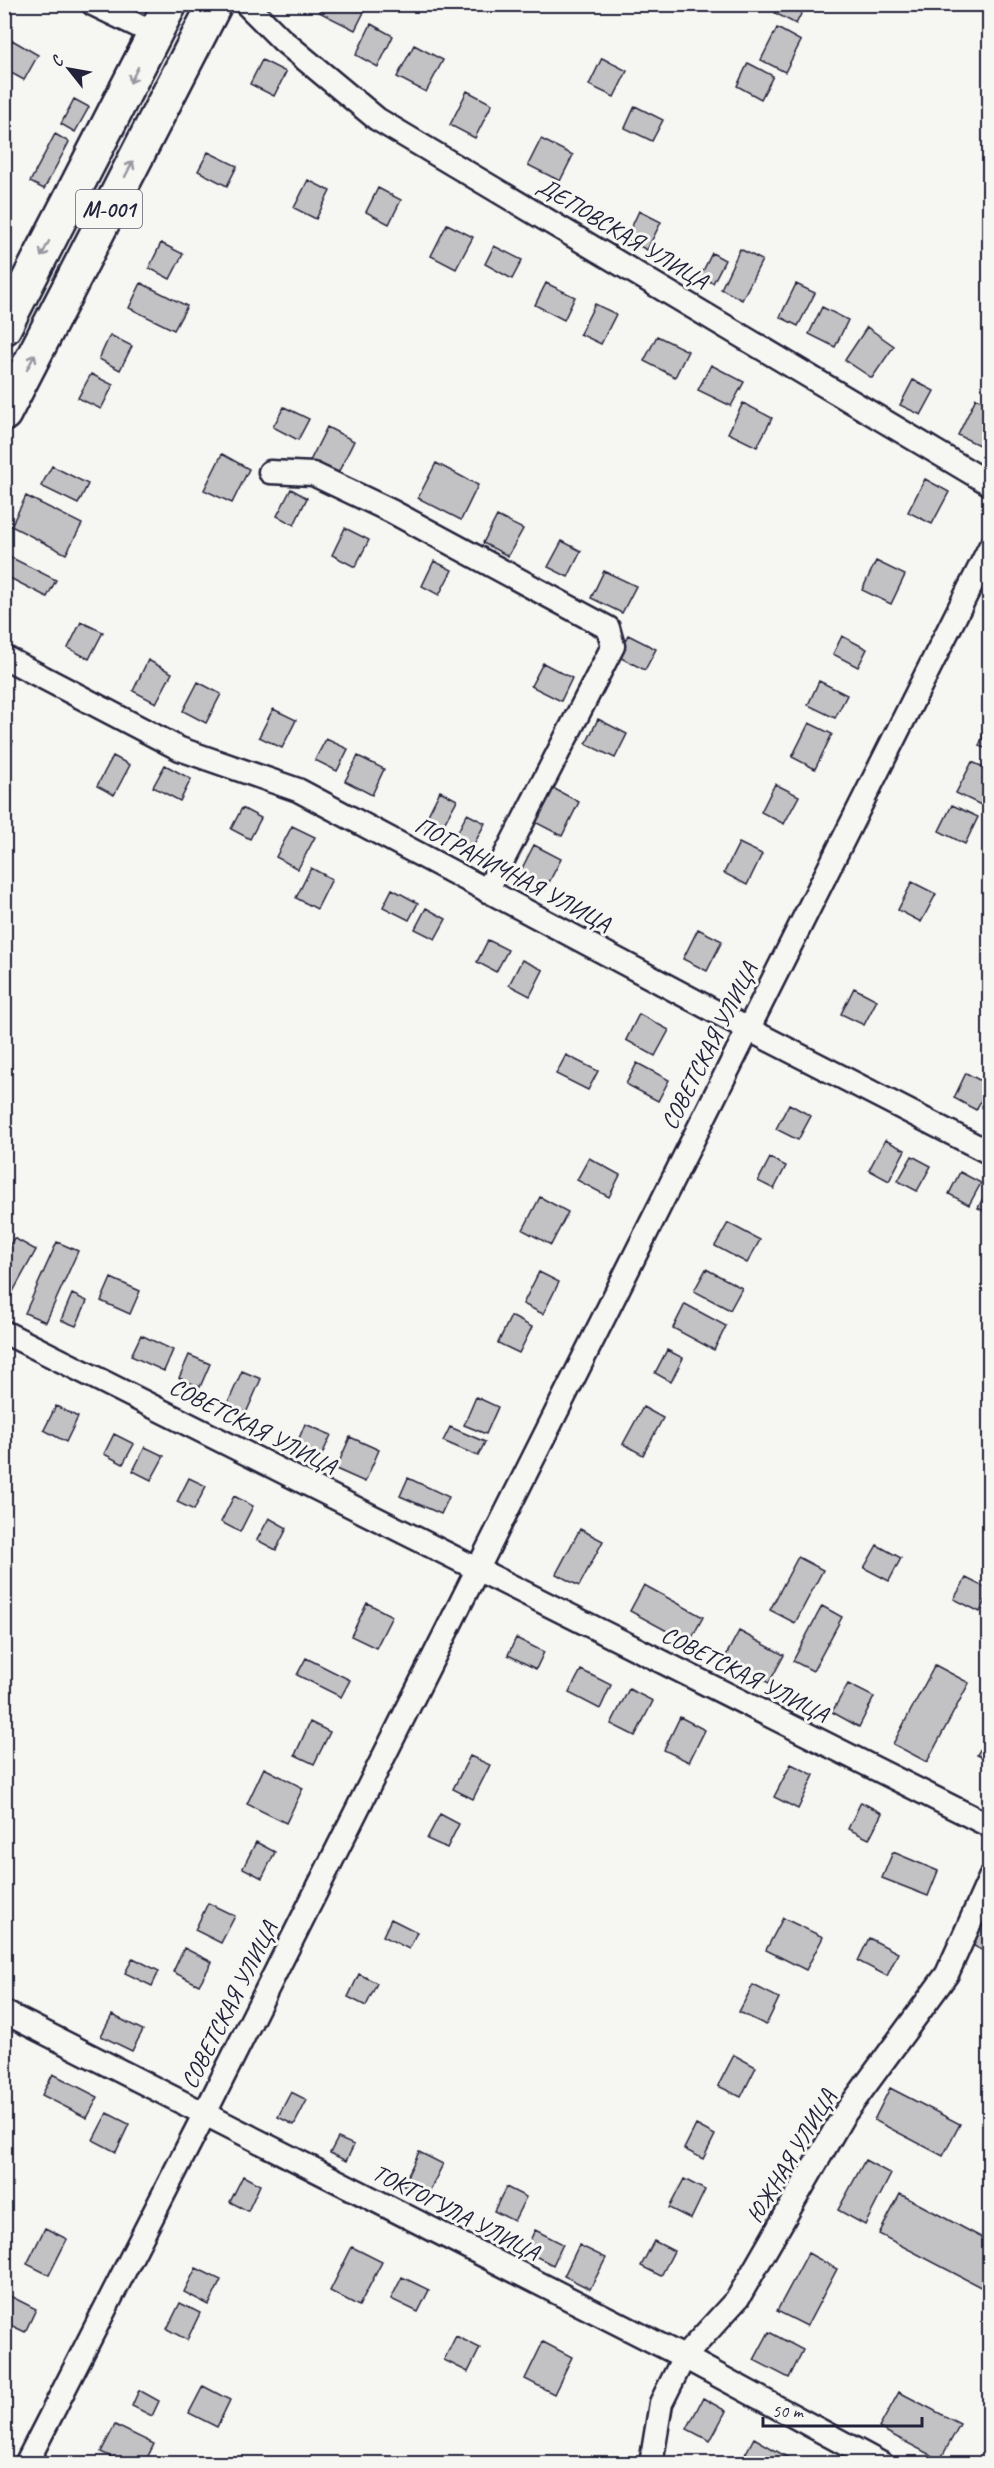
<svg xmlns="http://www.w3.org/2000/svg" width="994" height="2468" font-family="Caveat,sans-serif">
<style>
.building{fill:#c2c2c4;stroke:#22223b;stroke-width:1.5}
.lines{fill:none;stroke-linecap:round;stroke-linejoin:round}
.street-casing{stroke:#22223b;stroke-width:27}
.primary-casing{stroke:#22223b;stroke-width:38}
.street{stroke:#f6f6f2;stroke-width:22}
.primary{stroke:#f6f6f2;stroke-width:33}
.oneway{stroke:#9797a0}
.labels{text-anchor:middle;stroke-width:6;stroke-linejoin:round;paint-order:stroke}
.shield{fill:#f6f6f2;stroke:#626272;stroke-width:1.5}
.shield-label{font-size:22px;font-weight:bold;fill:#22223b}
.street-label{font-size:24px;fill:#22223b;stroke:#f6f6f2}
</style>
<rect width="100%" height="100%" fill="#f6f6f2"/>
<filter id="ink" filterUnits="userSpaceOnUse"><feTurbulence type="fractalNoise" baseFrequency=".0167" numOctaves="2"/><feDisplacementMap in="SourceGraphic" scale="12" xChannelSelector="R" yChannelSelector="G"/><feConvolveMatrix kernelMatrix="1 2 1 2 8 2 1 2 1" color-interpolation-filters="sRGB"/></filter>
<g filter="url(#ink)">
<!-- building -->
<path class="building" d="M 322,4 L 368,4 L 355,30 L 319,12 Z
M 779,4 L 806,4 L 796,24 L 775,13 Z
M 371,24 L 393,36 L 378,67 L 356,55 Z
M 777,28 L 801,41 L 785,72 L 761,60 Z
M 12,40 L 38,55 L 24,80 L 4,69 L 4,53 Z
M 414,45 L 443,60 L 426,92 L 397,77 Z
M 602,58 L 627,71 L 614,97 L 589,85 Z
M 262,60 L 286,72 L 274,96 L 250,84 Z
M 748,63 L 773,76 L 761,99 L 737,86 Z
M 467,91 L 492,104 L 475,138 L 450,125 Z
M 74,99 L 89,107 L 75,132 L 61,124 Z
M 635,106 L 663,120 L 652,141 L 625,128 Z
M 55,134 L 69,142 L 44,189 L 30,182 Z
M 541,139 L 573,155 L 560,181 L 528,165 Z
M 208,152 L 237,166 L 227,186 L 198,171 Z
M 308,180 L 330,191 L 316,219 L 294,208 Z
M 378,188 L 401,200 L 389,224 L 366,212 Z
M 639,211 L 661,222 L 647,250 L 626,239 Z
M 447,224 L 473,237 L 456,269 L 431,256 Z
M 161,243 L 183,254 L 170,279 L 149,268 Z
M 494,246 L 522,260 L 512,279 L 485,264 Z
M 740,249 L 762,260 L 742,300 L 721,289 Z
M 712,253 L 725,260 L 713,283 L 700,277 Z
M 141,283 L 187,306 L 174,330 L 129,308 Z
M 546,283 L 575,297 L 564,320 L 535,305 Z
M 796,284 L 815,293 L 798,326 L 780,317 Z
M 595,304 L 616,314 L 601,344 L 580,334 Z
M 822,307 L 848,320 L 835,347 L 809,334 Z
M 867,327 L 894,346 L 872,378 L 845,360 Z
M 110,335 L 132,346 L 120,370 L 99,359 Z
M 657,336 L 688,351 L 675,377 L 644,361 Z
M 711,365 L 744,382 L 731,406 L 698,390 Z
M 91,374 L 113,385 L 101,409 L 78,398 Z
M 913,380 L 934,391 L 921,415 L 900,405 Z
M 976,398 L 990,405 L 990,429 L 981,446 L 958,435 Z
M 743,403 L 772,418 L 757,447 L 728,433 Z
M 284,407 L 309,419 L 298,440 L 273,427 Z
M 327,427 L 354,441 L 337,475 L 310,461 Z
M 222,454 L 249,469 L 232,503 L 204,490 Z
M 436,463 L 478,485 L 461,520 L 418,498 Z
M 52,466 L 88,484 L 78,504 L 41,486 Z
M 925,479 L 949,492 L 932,524 L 908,512 Z
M 291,489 L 307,498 L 294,525 L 277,516 Z
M 26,496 L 82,524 L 66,554 L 11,526 Z
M 497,516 L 523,529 L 508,556 L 483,543 Z
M 345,528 L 369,540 L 355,567 L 332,555 Z
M 562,541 L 581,551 L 568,577 L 548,567 Z
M 4,554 L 56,580 L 47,597 L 4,575 Z
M 434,561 L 452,570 L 439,595 L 422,586 Z
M 876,561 L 905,575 L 891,604 L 862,590 Z
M 604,571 L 636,586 L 622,613 L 591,598 Z
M 81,622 L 103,632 L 89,659 L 68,648 Z
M 628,635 L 656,649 L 645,670 L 617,656 Z
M 842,636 L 867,649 L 858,667 L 833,654 Z
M 148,660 L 172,673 L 156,703 L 133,691 Z
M 543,663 L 572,678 L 561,701 L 531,686 Z
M 819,681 L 847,695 L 835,718 L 808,705 Z
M 198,682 L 221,694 L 206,723 L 183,711 Z
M 273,709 L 296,720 L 282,748 L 259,737 Z
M 598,719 L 627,734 L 615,758 L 586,744 Z
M 989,720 L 990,720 L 990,750 L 979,746 Z
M 809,723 L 832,734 L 815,769 L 792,757 Z
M 4,737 L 13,741 L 4,761 Z
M 326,739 L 348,749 L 337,771 L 315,760 Z
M 113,756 L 130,765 L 114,795 L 97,786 Z
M 358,756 L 384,769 L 372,795 L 345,781 Z
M 972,762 L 990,770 L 990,789 L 981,805 L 956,793 Z
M 165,765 L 191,779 L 180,801 L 153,787 Z
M 775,784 L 799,796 L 784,824 L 761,812 Z
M 551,787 L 579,802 L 562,836 L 533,821 Z
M 440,791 L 457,800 L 439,833 L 423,825 Z
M 952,805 L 978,817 L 965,844 L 939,831 Z
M 242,808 L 261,818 L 250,839 L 231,829 Z
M 467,814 L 485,823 L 470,852 L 452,843 Z
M 292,826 L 315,837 L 298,869 L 276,857 Z
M 739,843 L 762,854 L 747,885 L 724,873 Z
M 534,845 L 561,859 L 545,890 L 518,876 Z
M 311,868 L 332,879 L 317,909 L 296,898 Z
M 912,882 L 936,894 L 921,922 L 898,910 Z
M 392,889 L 418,903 L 409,920 L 383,907 Z
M 426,908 L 446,919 L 435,939 L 415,929 Z
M 698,929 L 722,941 L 707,971 L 683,959 Z
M 488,940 L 508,950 L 496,972 L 477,962 Z
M 522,960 L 543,970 L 530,996 L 509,985 Z
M 854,988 L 877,1000 L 864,1025 L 841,1014 Z
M 639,1014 L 669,1030 L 655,1056 L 626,1040 Z
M 566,1055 L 598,1071 L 588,1090 L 556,1074 Z
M 637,1063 L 669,1080 L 658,1101 L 626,1084 Z
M 966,1073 L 989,1085 L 976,1110 L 954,1098 Z
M 990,1102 L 990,1116 L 984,1113 Z
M 789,1104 L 811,1116 L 798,1140 L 776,1129 Z
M 885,1140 L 905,1150 L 889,1181 L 869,1170 Z
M 912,1156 L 931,1166 L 917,1191 L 898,1181 Z
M 589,1158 L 620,1175 L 609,1197 L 577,1180 Z
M 770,1158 L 786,1166 L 774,1189 L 758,1181 Z
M 960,1172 L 981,1183 L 969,1205 L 949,1194 Z
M 988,1188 L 990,1189 L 989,1214 L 978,1208 Z
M 540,1197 L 568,1212 L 551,1245 L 523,1230 Z
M 728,1223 L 760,1240 L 747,1263 L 715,1246 Z
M 14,1238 L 36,1250 L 10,1297 L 4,1294 L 4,1255 Z
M 57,1242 L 78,1251 L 46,1322 L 25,1313 Z
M 706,1269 L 742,1288 L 730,1310 L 694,1291 Z
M 539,1272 L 559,1282 L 543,1314 L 523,1304 Z
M 111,1278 L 140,1291 L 130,1314 L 101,1301 Z
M 72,1294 L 87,1301 L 76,1326 L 61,1320 Z
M 685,1304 L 726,1326 L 714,1350 L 673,1328 Z
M 511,1316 L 532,1327 L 519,1353 L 498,1343 Z
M 141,1335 L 173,1350 L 164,1371 L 131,1356 Z
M 667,1350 L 683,1358 L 671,1382 L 655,1373 Z
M 189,1355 L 210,1364 L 200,1387 L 179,1378 Z
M 242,1371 L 261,1379 L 246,1413 L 227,1405 Z
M 476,1397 L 498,1407 L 486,1434 L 464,1425 Z
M 56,1406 L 78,1417 L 66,1442 L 44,1430 Z
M 643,1407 L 663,1418 L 643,1455 L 623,1444 Z
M 305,1424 L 331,1435 L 320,1459 L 295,1448 Z
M 450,1427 L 485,1442 L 478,1456 L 443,1441 Z
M 114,1434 L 134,1444 L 123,1464 L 104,1454 Z
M 350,1437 L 379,1450 L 365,1482 L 336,1469 Z
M 145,1447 L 164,1456 L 151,1480 L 133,1471 Z
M 189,1478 L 206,1486 L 194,1510 L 177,1502 Z
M 408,1478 L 449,1497 L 441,1514 L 400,1496 Z
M 234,1496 L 253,1506 L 240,1532 L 221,1522 Z
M 269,1518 L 287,1528 L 276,1550 L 257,1540 Z
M 580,1529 L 603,1541 L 579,1586 L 556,1574 Z
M 877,1545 L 901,1558 L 889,1581 L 864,1568 Z
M 798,1557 L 823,1570 L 795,1623 L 770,1610 Z
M 966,1578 L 990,1590 L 980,1612 L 954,1599 Z
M 644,1585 L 703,1617 L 689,1643 L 630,1611 Z
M 367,1603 L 392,1616 L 376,1648 L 351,1636 Z
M 822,1606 L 842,1617 L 813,1671 L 793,1661 Z
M 739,1631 L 784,1655 L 769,1683 L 724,1659 Z
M 516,1638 L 544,1652 L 536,1669 L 508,1655 Z
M 306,1658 L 350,1680 L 341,1697 L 297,1675 Z
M 935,1665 L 969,1683 L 927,1762 L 893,1744 Z
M 581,1670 L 611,1685 L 600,1709 L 569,1693 Z
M 848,1684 L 874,1697 L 859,1727 L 832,1712 Z
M 629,1689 L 653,1701 L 635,1736 L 611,1724 Z
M 680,1717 L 705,1730 L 689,1762 L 664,1750 Z
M 310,1722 L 330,1732 L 314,1764 L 295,1755 Z
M 990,1732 L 990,1761 L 977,1755 Z
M 470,1756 L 490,1765 L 473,1799 L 453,1789 Z
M 791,1764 L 814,1775 L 798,1809 L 774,1797 Z
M 264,1768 L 303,1788 L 286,1823 L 247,1804 Z
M 861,1802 L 882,1813 L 869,1839 L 848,1829 Z
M 440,1814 L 459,1824 L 447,1848 L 427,1839 Z
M 256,1842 L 275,1852 L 262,1878 L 243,1868 Z
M 893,1852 L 938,1871 L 928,1896 L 882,1878 Z
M 990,1894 L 990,1949 L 987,1953 L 965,1941 Z
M 208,1903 L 235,1916 L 221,1943 L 195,1930 Z
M 783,1918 L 823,1937 L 806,1970 L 766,1950 Z
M 391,1919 L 417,1932 L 409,1949 L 383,1936 Z
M 869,1938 L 898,1953 L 887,1976 L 858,1961 Z
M 184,1948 L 212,1962 L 199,1985 L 173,1972 Z
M 133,1958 L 159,1971 L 152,1986 L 125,1973 Z
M 359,1974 L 377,1983 L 366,2006 L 348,1997 Z
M 753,1985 L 779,1998 L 766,2025 L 739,2012 Z
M 112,2015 L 143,2030 L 132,2051 L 101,2036 Z
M 734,2055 L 756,2067 L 741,2097 L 718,2086 Z
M 53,2074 L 98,2097 L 87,2118 L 42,2095 Z
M 890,2088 L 960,2124 L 943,2156 L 874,2120 Z
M 291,2092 L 307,2100 L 294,2125 L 278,2117 Z
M 107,2113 L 129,2124 L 116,2152 L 93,2140 Z
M 696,2125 L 715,2135 L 703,2159 L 684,2149 Z
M 338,2138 L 354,2145 L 346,2161 L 330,2153 Z
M 419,2152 L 443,2164 L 427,2196 L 403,2185 Z
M 865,2160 L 891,2174 L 865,2225 L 838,2210 Z
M 243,2176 L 260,2185 L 248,2211 L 230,2202 Z
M 684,2179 L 705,2190 L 691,2219 L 669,2208 Z
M 506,2187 L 526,2197 L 514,2221 L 494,2211 Z
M 900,2194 L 990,2242 L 990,2292 L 879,2234 Z
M 45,2228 L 67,2239 L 49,2275 L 27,2264 Z
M 535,2230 L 563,2244 L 553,2265 L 525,2251 Z
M 654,2241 L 674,2251 L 661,2276 L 641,2266 Z
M 579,2245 L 606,2258 L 590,2289 L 564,2276 Z
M 352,2247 L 382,2262 L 359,2306 L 330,2291 Z
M 808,2253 L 837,2269 L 807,2326 L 777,2311 Z
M 196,2268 L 221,2280 L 209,2305 L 184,2292 Z
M 402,2277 L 429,2290 L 418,2312 L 391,2299 Z
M 8,2295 L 36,2309 L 25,2332 L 4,2322 L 4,2302 Z
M 180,2303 L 200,2313 L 187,2340 L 167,2329 Z
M 769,2332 L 803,2350 L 789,2378 L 754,2360 Z
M 456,2336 L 480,2348 L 468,2372 L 444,2360 Z
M 543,2342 L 572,2357 L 554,2394 L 525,2379 Z
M 203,2386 L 230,2400 L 217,2427 L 189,2413 Z
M 139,2390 L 159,2401 L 152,2416 L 132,2406 Z
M 899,2392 L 960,2424 L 940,2460 L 879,2428 Z
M 703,2398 L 726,2411 L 710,2441 L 687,2429 Z
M 115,2425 L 154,2444 L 144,2464 L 125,2464 L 101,2452 Z
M 754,2438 L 799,2464 L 740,2464 Z"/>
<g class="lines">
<!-- street casing -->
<g class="street-casing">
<path id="street" d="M 93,4 L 155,34
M 246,4 L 282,40 L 377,119 L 990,484
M 270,472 L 313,474 L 391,511 L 608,628 L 613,646 L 487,891
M 4,657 L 180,749 L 298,790 L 748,1029 L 990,1153
M 4,1332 L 990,1826
M 4,2012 L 684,2357 L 882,2464
M 26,2464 L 204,2115 L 990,547
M 651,2464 L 661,2403 L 684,2357 L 738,2298 L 843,2116 L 947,1974 L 990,1878"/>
</g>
<!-- primary casing -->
<g class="primary-casing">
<path id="primary" d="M 4,328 L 170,4
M 4,414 L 215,4"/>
</g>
<!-- street -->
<use href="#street" class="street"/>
<!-- primary -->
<use href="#primary" class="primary"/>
</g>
<!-- one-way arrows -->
<defs><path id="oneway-shaft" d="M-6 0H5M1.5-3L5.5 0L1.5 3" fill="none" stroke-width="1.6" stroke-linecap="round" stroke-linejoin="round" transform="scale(1.5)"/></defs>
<g class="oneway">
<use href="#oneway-shaft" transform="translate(134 75) rotate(117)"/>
<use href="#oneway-shaft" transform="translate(129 169) rotate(-63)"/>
<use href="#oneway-shaft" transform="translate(45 249) rotate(117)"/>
<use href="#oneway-shaft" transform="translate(31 362) rotate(-63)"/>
</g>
</g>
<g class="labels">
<!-- shield labels -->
<rect class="shield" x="76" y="190" width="66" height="38" rx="4.5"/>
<g class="shield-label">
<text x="109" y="217">M-001</text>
</g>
<!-- street labels -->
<g class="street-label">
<text transform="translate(623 233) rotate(31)" y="8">ДЕПОВСКАЯ УЛИЦА</text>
<text transform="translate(513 874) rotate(28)" y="8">ПОГРАНИЧНАЯ УЛИЦА</text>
<text transform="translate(709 1046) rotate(-63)" y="8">СОВЕТСКАЯ УЛИЦА</text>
<text transform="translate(253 1426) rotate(27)" y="8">СОВЕТСКАЯ УЛИЦА</text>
<text transform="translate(745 1674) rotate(27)" y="8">СОВЕТСКАЯ УЛИЦА</text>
<text transform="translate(229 2005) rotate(-63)" y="8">СОВЕТСКАЯ УЛИЦА</text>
<text transform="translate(791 2156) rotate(-59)" y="8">ЮЖНАЯ УЛИЦА</text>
<text transform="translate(456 2212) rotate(27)" y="8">ТОКТОГУЛА УЛИЦА</text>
</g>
</g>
<!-- margin -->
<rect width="994" height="2468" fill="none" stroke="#f6f6f2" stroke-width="24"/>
<rect x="12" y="12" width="970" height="2444" fill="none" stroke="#22223b" stroke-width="2" filter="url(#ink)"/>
<!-- north arrow -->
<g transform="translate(69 69) rotate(301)" stroke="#f6f6f2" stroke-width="4.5" paint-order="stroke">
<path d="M0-4.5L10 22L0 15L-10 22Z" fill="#22223b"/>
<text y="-9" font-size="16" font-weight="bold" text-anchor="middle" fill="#22223b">С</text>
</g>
<!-- scale -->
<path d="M763 2417v9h159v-9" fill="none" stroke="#22223b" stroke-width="3"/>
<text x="772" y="2417" font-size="18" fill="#22223b" stroke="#f6f6f2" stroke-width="4.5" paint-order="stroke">50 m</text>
</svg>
